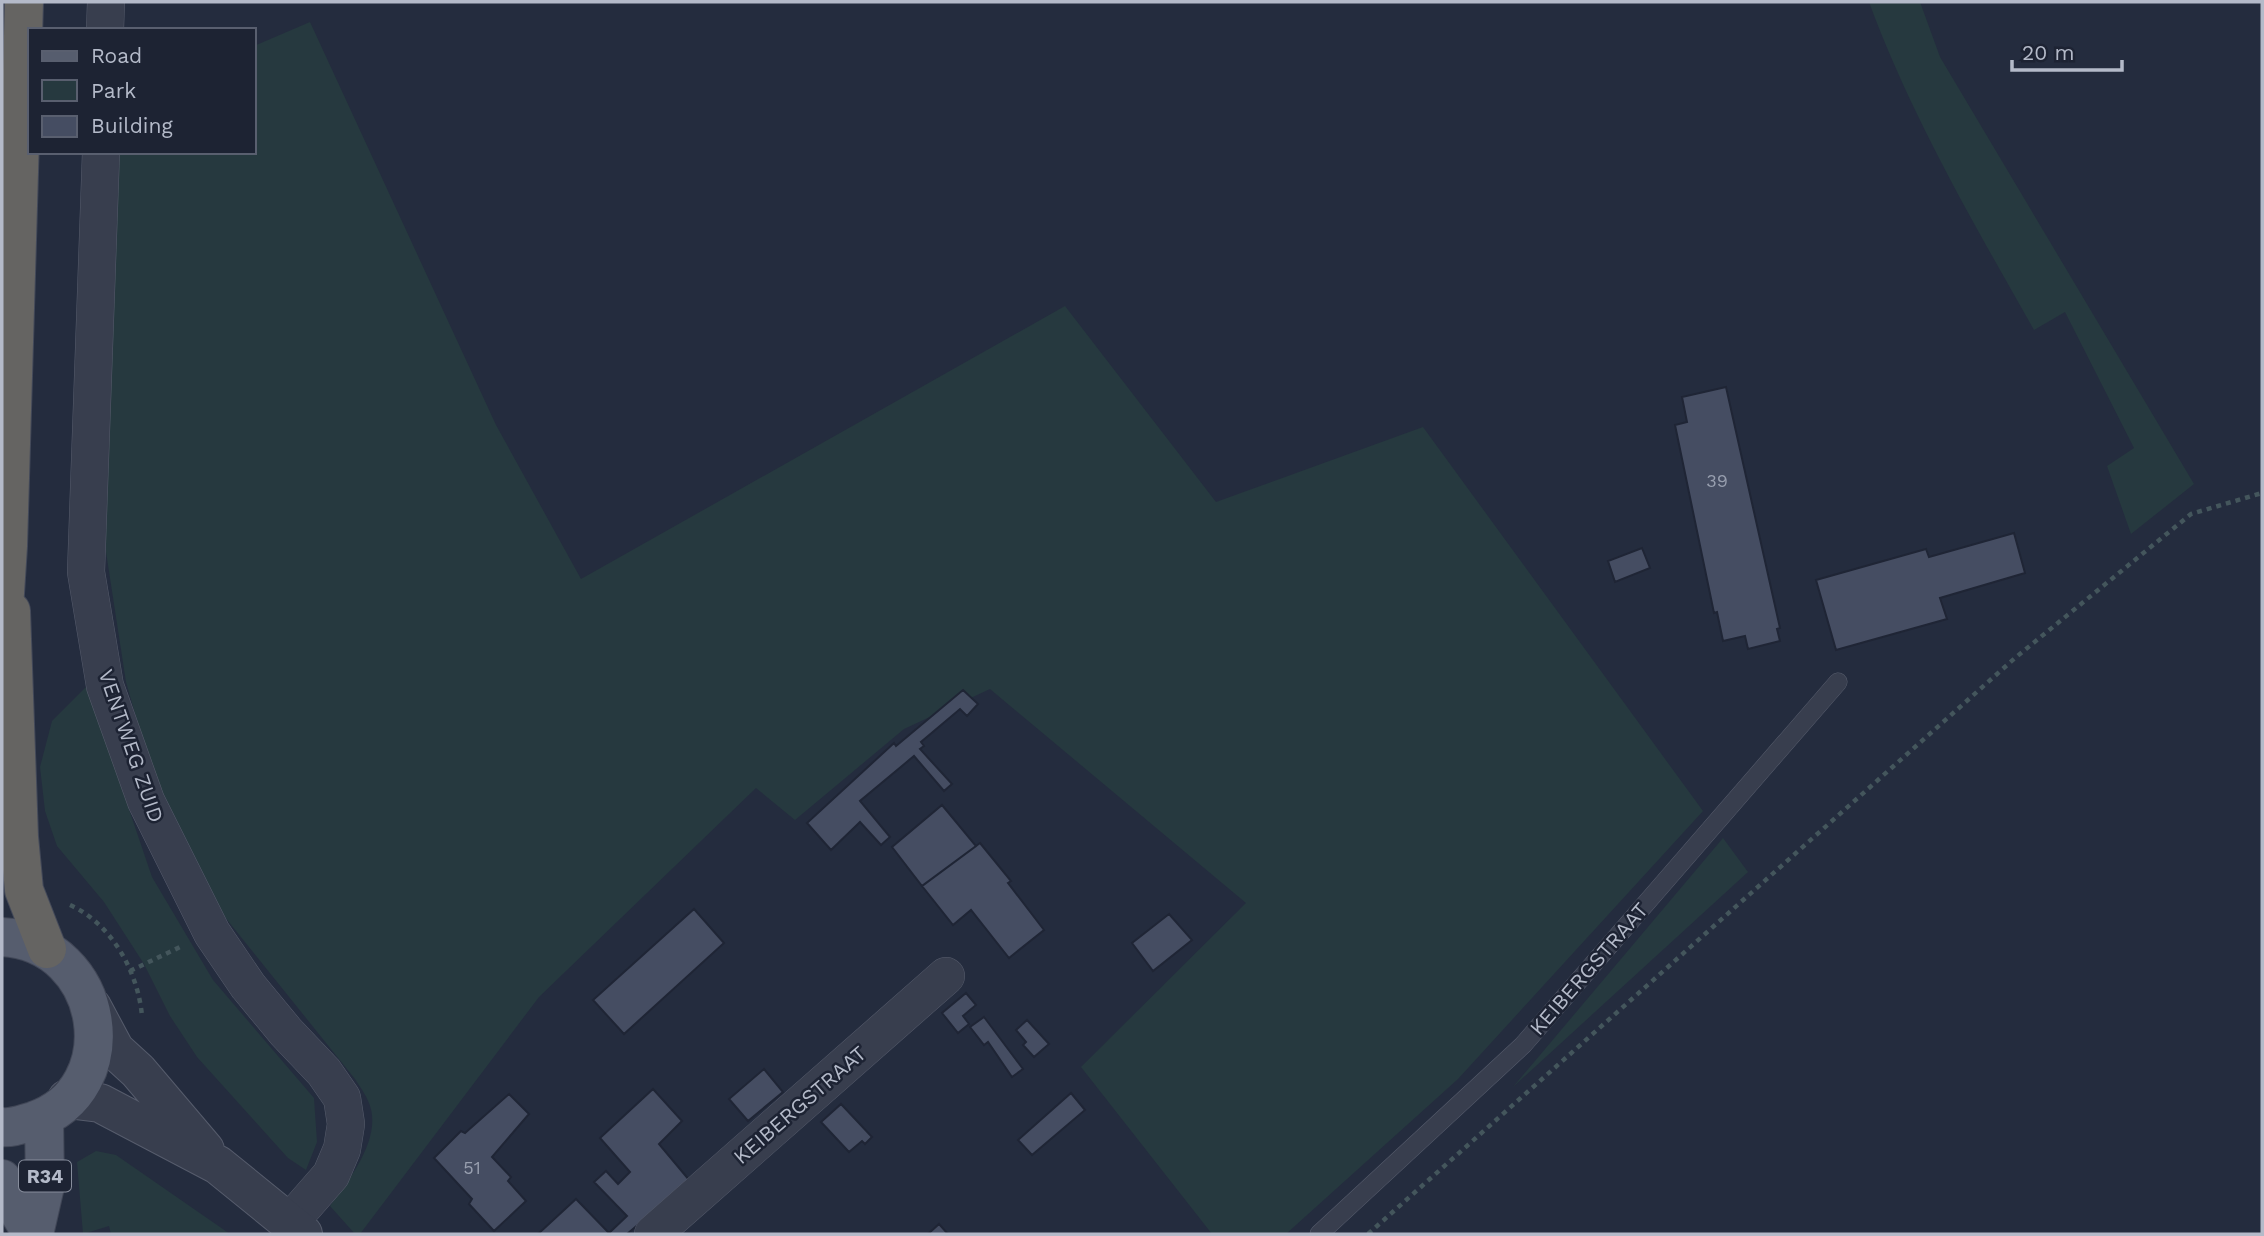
<svg xmlns="http://www.w3.org/2000/svg" width="2264" height="1236" font-family="'Work Sans',sans-serif">
<style>
.green{fill:#26393f}
.building{fill:#454d62;stroke:#1f2535;stroke-width:2}
.lines{fill:none;stroke-linecap:round;stroke-linejoin:round}
.service-casing{stroke:#565c6c;stroke-width:19}
.minor-casing{stroke:#565c6c;stroke-width:38}
.tertiary-casing{stroke:#565c6c;stroke-width:40}
.primary-casing{stroke:#414757;stroke-width:40}
.trunk-casing{stroke:#434959;stroke-width:40}
.path{stroke:#44565c;stroke-width:4.5;stroke-dasharray:5 5;stroke-linecap:butt}
.service{stroke:#383e4e;stroke-width:18}
.minor{stroke:#383e4e;stroke-width:37}
.tertiary{stroke:#383e4e;stroke-width:38}
.primary{stroke:#565d6e;stroke-width:38}
.trunk{stroke:#656462;stroke-width:38}
.labels{text-anchor:middle;stroke-width:5;stroke-linejoin:round;paint-order:stroke}
.number-label{font-size:18px;fill:#989faf}
.shield{fill:#1d2333;stroke:#878d9c;stroke-width:2}
.shield-label{font-size:19px;font-weight:bold;fill:#b4bac9}
.street-label{font-size:21px;fill:#b4bac9;stroke:#1d2333}
</style>
<rect width="100%" height="100%" fill="#242c3e"/>
<!-- green -->
<path class="green" d="M 1869,2 L 1920,2 L 1940,57 L 2194,484 L 2131,534 L 2107,466 L 2134,448 L 2065,312 L 2034,330 C 1974,224 1911,116 1869,2 Z
M 310,22 L 496,425 L 581,579 L 1065,306 L 1216,502 L 1423,427 L 1703,811 L 1458,1079 L 1286,1234 L 1212,1234 L 1081,1067 L 1246,903 L 990,689 L 904,729 L 795,820 L 756,788 L 539,997 L 360,1234 L 355,1234 L 330,1206 C 349,1180 383,1138 369,1103 C 366,1095 360,1087 355,1079 L 216,906 L 152,773 L 126,682 L 106,552 L 106,456 L 117,152 L 254,152 L 254,46 Z
M 87,686 L 152,877 L 213,980 L 314,1098 L 317,1142 L 306,1170 L 288,1158 L 197,1057 L 170,1016 L 144,964 L 104,902 L 57,846 L 45,811 L 40,767 L 52,721 Z
M 1723,838 L 1748,872 L 1513,1087 Z
M 96,1151 L 116,1155 L 230,1234 L 111,1234 L 109,1226 L 83,1234 L 77,1162 Z"/>
<!-- building -->
<path class="building" d="M 1726,387 L 1780,628 L 1777,629 L 1780,641 L 1748,649 L 1745,636 L 1723,641 L 1717,612 L 1714,613 L 1675,425 L 1687,422 L 1682,397 Z
M 2014,533 L 2025,573 L 1940,598 L 1947,619 L 1836,650 L 1816,580 L 1926,549 L 1929,557 Z
M 1642,548 L 1650,568 L 1615,582 L 1608,561 Z
M 963,690 L 978,704 L 967,716 L 960,709 L 921,742 L 924,746 L 920,749 L 952,784 L 944,791 L 914,756 L 860,801 L 890,837 L 881,845 L 860,822 L 831,850 L 807,823 L 894,743 L 896,746 Z
M 942,805 L 976,846 L 922,886 L 892,847 Z
M 980,843 L 1011,881 L 1008,883 L 1044,930 L 1009,958 L 971,910 L 953,925 L 922,886 Z
M 694,909 L 724,943 L 624,1034 L 593,1000 Z
M 1169,914 L 1192,940 L 1153,971 L 1132,943 Z
M 966,993 L 976,1005 L 963,1016 L 969,1024 L 958,1033 L 942,1013 Z
M 984,1017 L 1023,1069 L 1012,1077 L 988,1042 L 984,1045 L 970,1027 Z
M 1027,1020 L 1049,1044 L 1034,1057 L 1023,1045 L 1026,1042 L 1016,1030 Z
M 764,1069 L 783,1092 L 748,1121 L 729,1099 Z
M 653,1089 L 682,1121 L 659,1144 L 690,1181 L 627,1234 L 538,1234 L 576,1199 L 609,1233 L 627,1216 L 594,1182 L 606,1171 L 618,1184 L 630,1172 L 600,1138 Z
M 1071,1093 L 1085,1110 L 1032,1155 L 1018,1140 Z
M 509,1094 L 529,1114 L 492,1157 L 511,1177 L 508,1181 L 526,1201 L 494,1231 L 469,1204 L 472,1199 L 434,1158 L 461,1131 L 465,1133 Z
M 841,1104 L 872,1137 L 865,1144 L 862,1141 L 849,1152 L 821,1122 Z
M 939,1224 L 948,1234 L 928,1234 Z"/>
<g class="lines">
<!-- service casing -->
<g class="service-casing">
<path id="service" d="M 1319,1234 L 1523,1045 L 1838,682"/>
</g>
<!-- minor casing -->
<g class="minor-casing">
<path id="minor" d="M 105,30 L 106,2
M 101,152 L 86,572 L 105,686 L 146,801 L 212,933 L 248,986 L 286,1032 L 324,1072 L 342,1098 L 346,1124 L 342,1149 L 331,1175 L 289,1223
M 653,1234 L 946,976"/>
</g>
<!-- tertiary casing -->
<g class="tertiary-casing">
<path id="tertiary" d="M 92,1007 L 115,1050 L 138,1071 L 205,1150
M 67,1099 L 100,1103 L 218,1165 L 303,1234"/>
</g>
<!-- primary casing -->
<g class="primary-casing">
<path id="primary" d="M 2,937 C 107,943 128,1090 33,1121 C 22,1124 13,1128 2,1127
M 2,1179 L 6,1191 L 32,1234
M 34,1234 L 45,1186 L 44,1117"/>
</g>
<!-- trunk casing -->
<g class="trunk-casing">
<path id="trunk" d="M 11,611 L 19,837 L 24,890 L 47,949
M 2,640 L 8,546 L 24,2"/>
</g>
<!-- path -->
<path class="path" d="M 70,905 C 112,924 138,972 142,1016
M 130,971 L 180,947
M 1368,1234 L 2015,658 L 2191,514 L 2262,493"/>
<!-- service -->
<use href="#service" class="service"/>
<!-- minor -->
<use href="#minor" class="minor"/>
<!-- tertiary -->
<use href="#tertiary" class="tertiary"/>
<!-- primary -->
<use href="#primary" class="primary"/>
<!-- trunk -->
<use href="#trunk" class="trunk"/>
</g>
<g class="labels">
<!-- number labels -->
<g class="number-label">
<text x="1717" y="487">39</text>
<text x="472" y="1174">51</text>
</g>
<!-- shield labels -->
<rect class="shield" x="19" y="1160.5" width="52" height="31" rx="5"/>
<g class="shield-label">
<text x="45" y="1183">R34</text>
</g>
<!-- street labels -->
<g class="street-label">
<text transform="translate(131 746) rotate(71)" y="7">VENTWEG ZUID</text>
<text transform="translate(1589 969) rotate(-49)" y="7">KEIBERGSTRAAT</text>
<text transform="translate(800 1105) rotate(-41)" y="7">KEIBERGSTRAAT</text>
</g>
</g>
<!-- border -->
<rect width="2264" height="1236" fill="none" stroke="#b4bac9" stroke-width="7"/>
<!-- legend -->
<rect x="28" y="28" width="228" height="126" fill="#1d2333" stroke="#595f6f" stroke-width="2"/>
<rect x="42" y="51" width="35" height="10" fill="#565d6e" stroke="#595f6f" stroke-width="2"/>
<text x="91" y="63" font-size="21" fill="#b4bac9">Road</text>
<rect x="42" y="80" width="35" height="21" fill="#26393f" stroke="#595f6f" stroke-width="2"/>
<text x="91" y="98" font-size="21" fill="#b4bac9">Park</text>
<rect x="42" y="116" width="35" height="21" fill="#454d62" stroke="#595f6f" stroke-width="2"/>
<text x="91" y="133" font-size="21" fill="#b4bac9">Building</text>
<!-- scale -->
<path d="M2012 60v10h110v-10" fill="none" stroke="#b4bac9" stroke-width="3.5"/>
<text x="2022" y="60" font-size="21" fill="#b4bac9" stroke="#1d2333" stroke-width="5" paint-order="stroke">20 m</text>
</svg>
